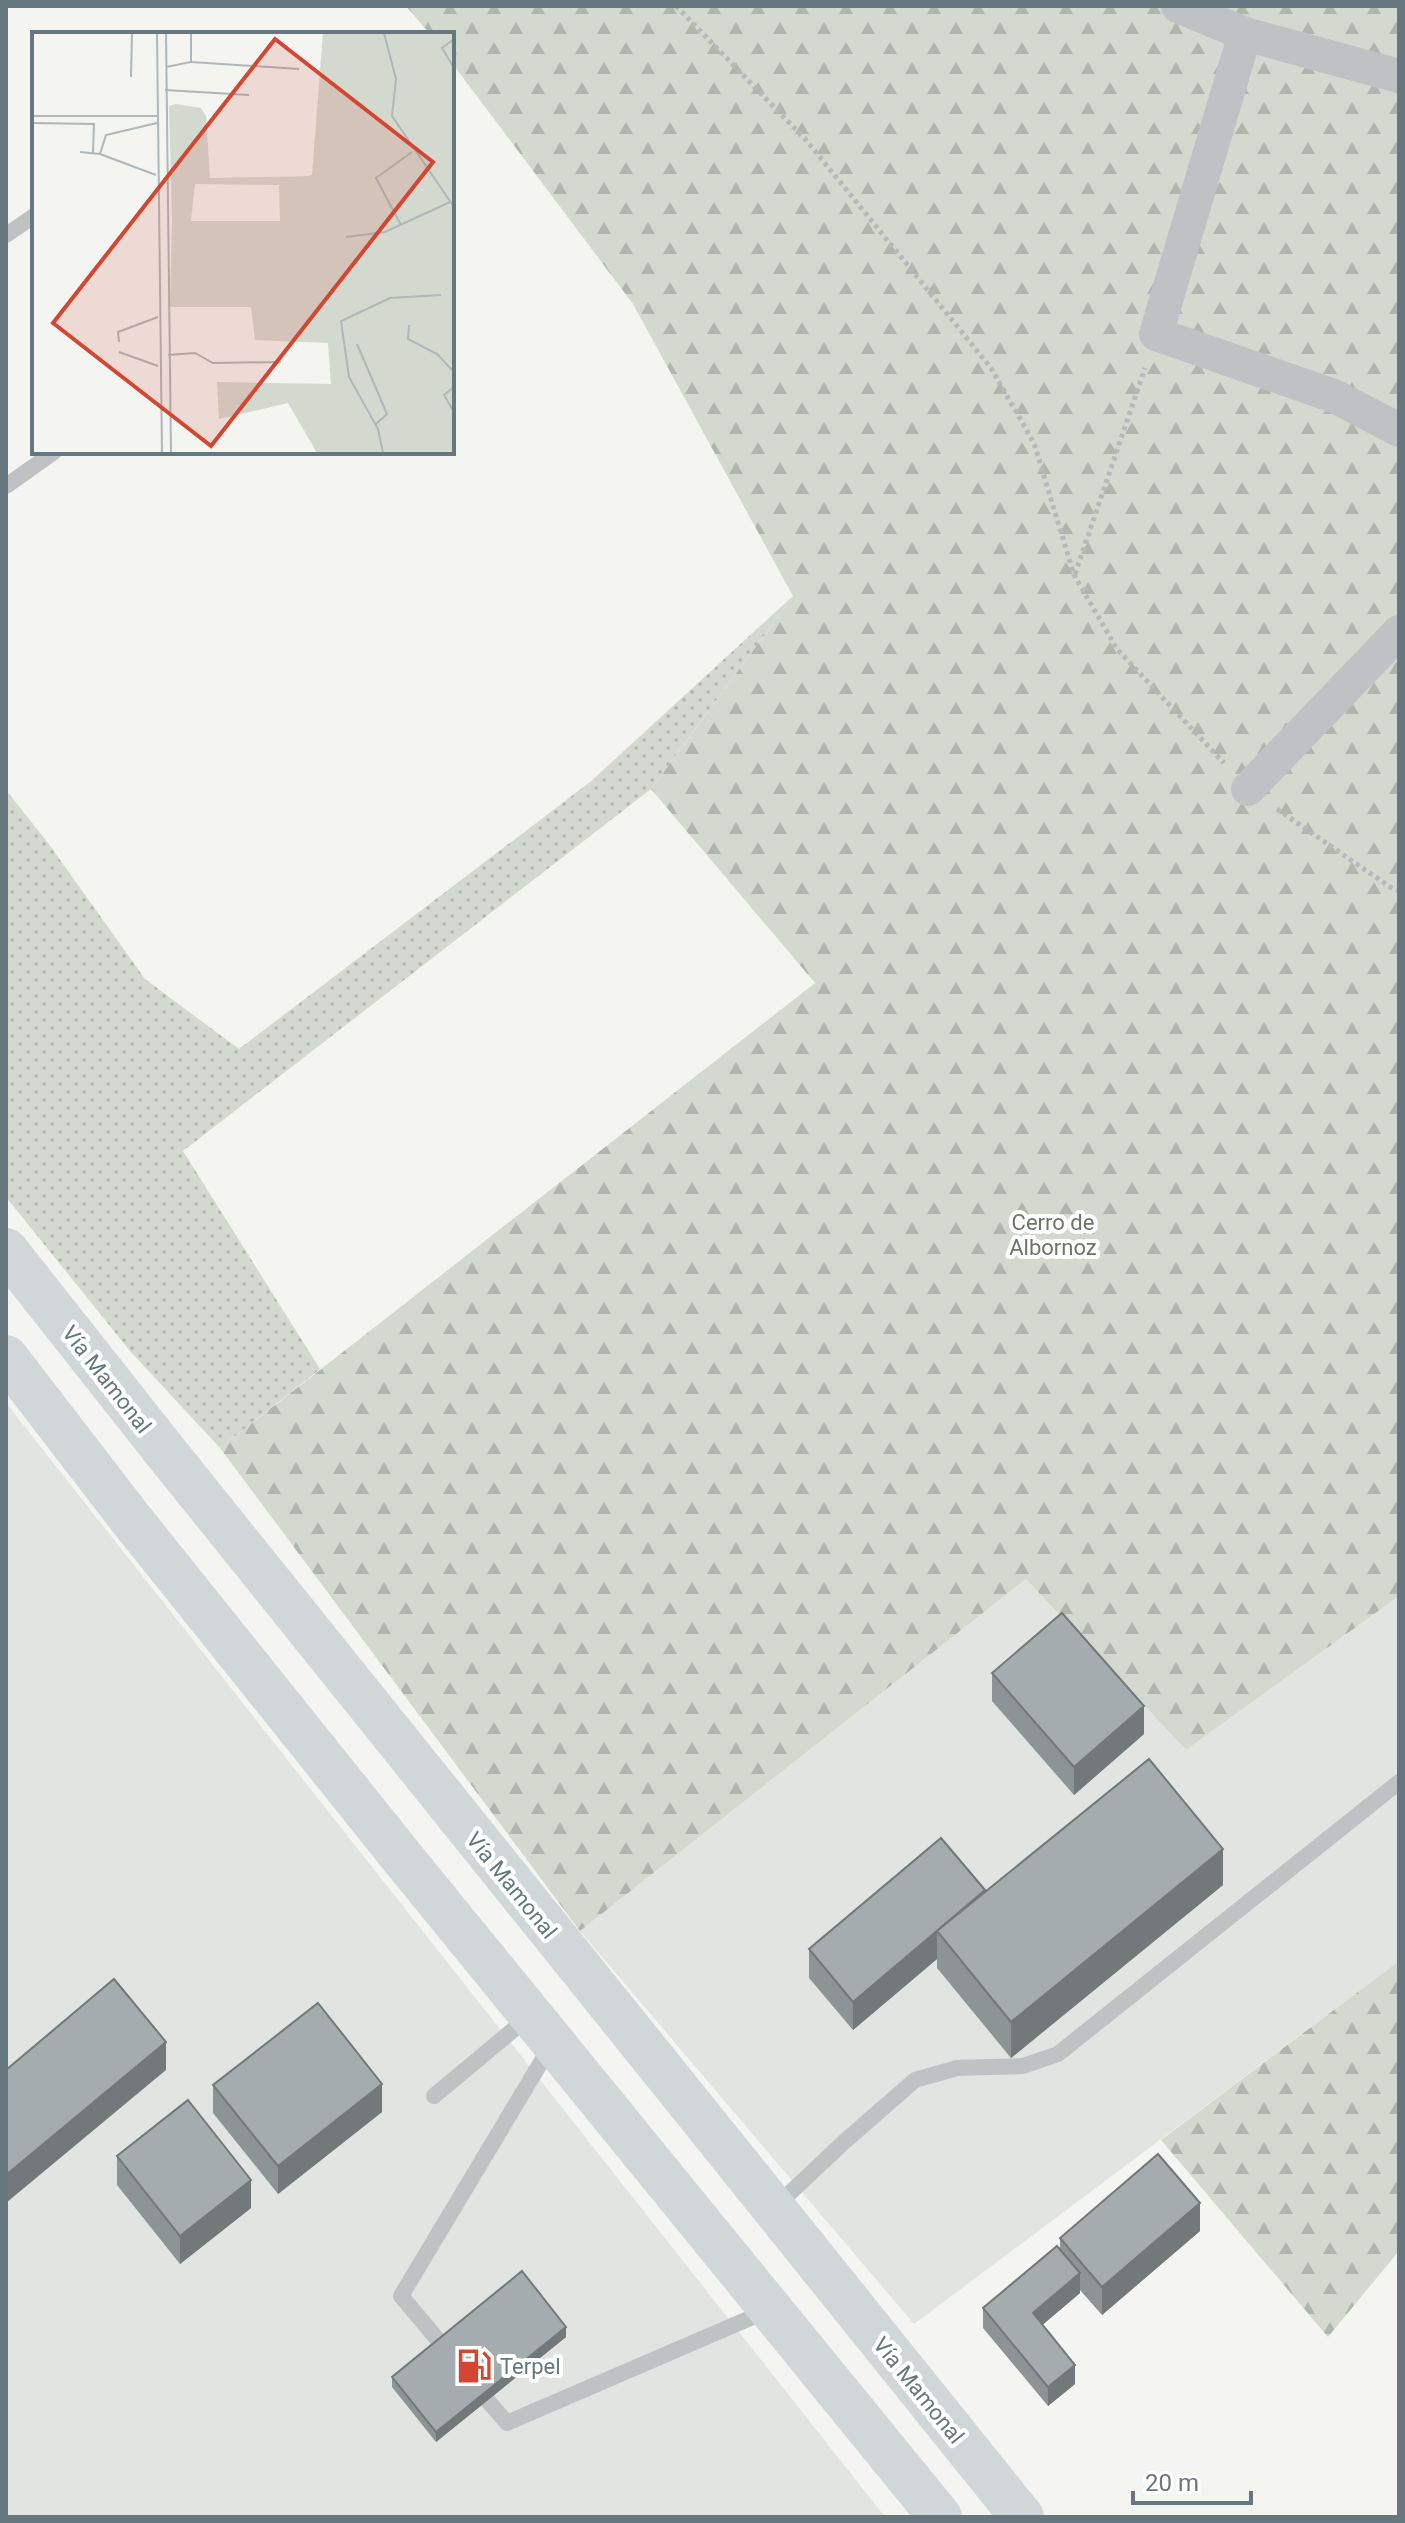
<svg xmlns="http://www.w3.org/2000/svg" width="1405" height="2523" font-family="Roboto,sans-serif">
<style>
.built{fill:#e2e4e1}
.grass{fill:url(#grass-dots)}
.forest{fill:url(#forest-firs)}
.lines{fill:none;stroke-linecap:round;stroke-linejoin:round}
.path{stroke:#b6b9bb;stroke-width:5;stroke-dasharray:4 4;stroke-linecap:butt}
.service{stroke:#bec2c5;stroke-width:16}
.minor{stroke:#bec2c5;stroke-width:34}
.primary{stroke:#d1d6d9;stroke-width:44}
.wall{fill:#8d9496}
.shaded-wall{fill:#73787a}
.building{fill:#a4acaf;stroke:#73787a;stroke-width:2}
.labels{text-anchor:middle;stroke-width:8;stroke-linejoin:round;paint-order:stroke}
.park-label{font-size:22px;fill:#6a7764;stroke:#fff}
.street-label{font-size:22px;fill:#66777f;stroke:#fff}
.poi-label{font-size:22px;fill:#66777f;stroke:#fff;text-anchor:start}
.inset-road{fill:none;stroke:#aeb7b9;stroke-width:2}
.view{fill:#d34732;fill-opacity:0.15;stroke:#d34732;stroke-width:4}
.inset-edge{fill:none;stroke:#66777f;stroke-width:4}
</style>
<defs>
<pattern id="grass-dots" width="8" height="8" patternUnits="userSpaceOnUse" patternTransform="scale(2)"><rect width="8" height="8" fill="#d4d9d0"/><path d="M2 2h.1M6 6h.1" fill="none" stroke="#b0b5ae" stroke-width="1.8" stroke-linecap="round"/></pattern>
<pattern id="forest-firs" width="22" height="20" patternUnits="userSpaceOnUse" patternTransform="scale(2)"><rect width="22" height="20" fill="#d4d9d0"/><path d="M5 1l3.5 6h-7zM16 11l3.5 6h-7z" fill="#b0b5ae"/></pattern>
</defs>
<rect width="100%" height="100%" fill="#f4f4f1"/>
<!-- built -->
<path class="built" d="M 6,1403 L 885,2517 L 6,2517 Z
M 1026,1579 L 1186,1750 L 1399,1596 L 1399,1961 L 914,2324 L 580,1931 Z"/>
<!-- grass -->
<path class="grass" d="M 793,596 L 651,789 L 183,1151 L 320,1369 L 220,1448 L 130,1351 L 6,1197 L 6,790 L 48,843 L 145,979 L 239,1049 L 590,782 Z"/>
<!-- forest -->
<path class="forest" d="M 406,6 L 1399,6 L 1399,1596 L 1186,1750 L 1026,1579 L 580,1931 L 220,1448 L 815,983 L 651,789 L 793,596 L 633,304 L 452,63 L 452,34 L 430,34 Z
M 1399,1961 L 1399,2251 L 1328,2337 L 1161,2140 Z"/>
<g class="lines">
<!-- path -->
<path class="path" d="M 676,6 L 806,140 L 991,368 L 1034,443 L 1074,575 L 1117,649 L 1224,763
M 1075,574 L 1145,368
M 1277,809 L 1390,887 L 1399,891"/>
<!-- service -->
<path class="service" d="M 6,235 L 34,216
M 6,486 L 54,452
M 434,2096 L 531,2015
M 776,2206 L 844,2142 L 915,2080 L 957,2068 L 1023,2066 L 1058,2054 L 1399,1782
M 443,2346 L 401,2296 L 552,2044
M 488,2401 L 507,2423 L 769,2310"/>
<!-- minor -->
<path class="minor" d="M 1178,6 L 1245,34 L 1399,76
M 1245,34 L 1156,334 L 1334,396 L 1399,430
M 1248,789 L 1399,632"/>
<!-- primary -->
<path class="primary" d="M 6,1250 L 168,1455 L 1022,2517
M 6,1357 L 130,1518 L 405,1861 L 940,2517"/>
</g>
<!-- wall -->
<path class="wall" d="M 992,1673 L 1144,1734 L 1074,1795 L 992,1701 Z
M 1223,1885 L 1011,2058 L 937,1968 L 937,1959 L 853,2030 L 809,1978 L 809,1949 L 985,1892 Z
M 213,2085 L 382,2112 L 278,2194 L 213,2113 Z
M 117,2156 L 251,2208 L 180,2264 L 117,2185 Z
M 1200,2231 L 1102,2315 L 1080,2290 L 1080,2293 L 1042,2325 L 1075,2384 L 1048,2406 L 983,2328 L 983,2308 L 1060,2250 L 1060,2238 Z
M 566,2337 L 436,2442 L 392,2387 L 392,2377 Z"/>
<!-- shaded-wall -->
<path class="shaded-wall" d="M 1144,1706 L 1144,1734 L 1074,1795 L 1074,1767 Z
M 1223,1849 L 1223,1885 L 1011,2058 L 1011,2022 Z
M 985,1890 L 985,1918 L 937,1931 L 937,1959 L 853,2030 L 853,2002 Z
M 166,2042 L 166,2070 L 6,2203 L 6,2175 Z
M 382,2084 L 382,2112 L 278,2194 L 278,2166 Z
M 251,2180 L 251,2208 L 180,2264 L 180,2236 Z
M 1200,2203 L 1200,2231 L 1102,2315 L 1102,2287 Z
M 1080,2273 L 1080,2293 L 1033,2333 L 1033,2313 Z
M 566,2327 L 566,2337 L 436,2442 L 436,2432 Z
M 1075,2365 L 1075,2384 L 1048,2406 L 1048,2387 Z"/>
<!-- building -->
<path class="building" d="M 1062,1613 L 1144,1706 L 1074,1767 L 992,1673 Z
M 1149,1759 L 1223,1849 L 1011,2022 L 937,1931 Z
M 941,1838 L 985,1890 L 853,2002 L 809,1949 Z
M 114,1979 L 166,2042 L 6,2175 L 6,2070 Z
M 318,2003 L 382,2084 L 278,2166 L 213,2085 Z
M 188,2100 L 251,2180 L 180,2236 L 117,2156 Z
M 1158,2154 L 1200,2203 L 1102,2287 L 1060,2238 Z
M 1057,2246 L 1080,2273 L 1033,2313 L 1075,2365 L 1048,2387 L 983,2308 Z
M 522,2271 L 566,2327 L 436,2432 L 392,2377 Z"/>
<!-- icons -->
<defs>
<g id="fuel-bare" transform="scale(2.76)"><path d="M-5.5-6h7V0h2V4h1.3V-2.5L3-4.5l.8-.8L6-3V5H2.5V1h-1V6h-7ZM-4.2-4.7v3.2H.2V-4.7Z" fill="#d34732" stroke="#fff" stroke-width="2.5" paint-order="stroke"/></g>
</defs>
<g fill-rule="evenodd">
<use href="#fuel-bare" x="474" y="2366"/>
</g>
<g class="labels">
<!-- park labels -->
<g class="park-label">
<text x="1053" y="1230">Cerro de<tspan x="1053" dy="25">Albornoz</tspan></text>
</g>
<!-- street labels -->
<g class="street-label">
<text transform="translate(107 1379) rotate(52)" y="8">Vía Mamonal</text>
<text transform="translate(512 1885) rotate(51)" y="8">Vía Mamonal</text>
<text transform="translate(919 2390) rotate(51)" y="8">Vía Mamonal</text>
</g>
<!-- poi labels -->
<g class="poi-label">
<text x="500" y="2374">Terpel</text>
</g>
</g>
<!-- overview -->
<g transform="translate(32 32)">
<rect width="422" height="422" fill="#f4f4f1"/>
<path d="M 144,72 L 169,76 L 174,84 L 178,146 L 280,144 L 247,153 L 163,152 L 159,189 L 140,189 L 137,74 Z" fill="#d4d9d0"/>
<path d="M 291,1 L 422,1 L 422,421 L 285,421 L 256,371 L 187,387 L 185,350 L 299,352 L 296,311 L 223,308 L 219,275 L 138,275 L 140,189 L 248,189 L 247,153 L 280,143 Z" fill="#d4d9d0"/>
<path class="inset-road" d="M 125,1 L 130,421M 134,1 L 139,421M 352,1 L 364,47 L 360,84 L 422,175M 422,7 L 410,16 L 422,36M 159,30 L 267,37M 134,35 L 159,30 L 159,1M 99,45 L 100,1M 133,58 L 217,63M 0,84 L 125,84M 0,91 L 62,92 L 61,121M 48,120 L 68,122 L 124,143M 68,122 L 74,103 L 125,91M 369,193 L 344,146 L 380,120M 314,205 L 353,200 L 418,170M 377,293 L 376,307 L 405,322 L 422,340M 87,310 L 86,300 L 126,285M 325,312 L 355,382 L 343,393M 87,320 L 126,334M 136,323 L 163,321 L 181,331 L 249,330M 422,355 L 412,363 L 422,380M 351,421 L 346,397 L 317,345 L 309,289 L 358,266 L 409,263"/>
<path class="view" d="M 243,7 L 401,130 L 179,414 L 21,291 Z"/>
<rect width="422" height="422" class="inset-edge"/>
</g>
<!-- border -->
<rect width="1405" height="2523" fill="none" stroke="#66777f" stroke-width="16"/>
<!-- scale -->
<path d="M1133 2491v12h118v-12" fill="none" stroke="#66777f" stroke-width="4"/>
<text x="1145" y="2491" font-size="24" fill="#66777f" stroke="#ffffff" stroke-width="6" paint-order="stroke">20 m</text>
</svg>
